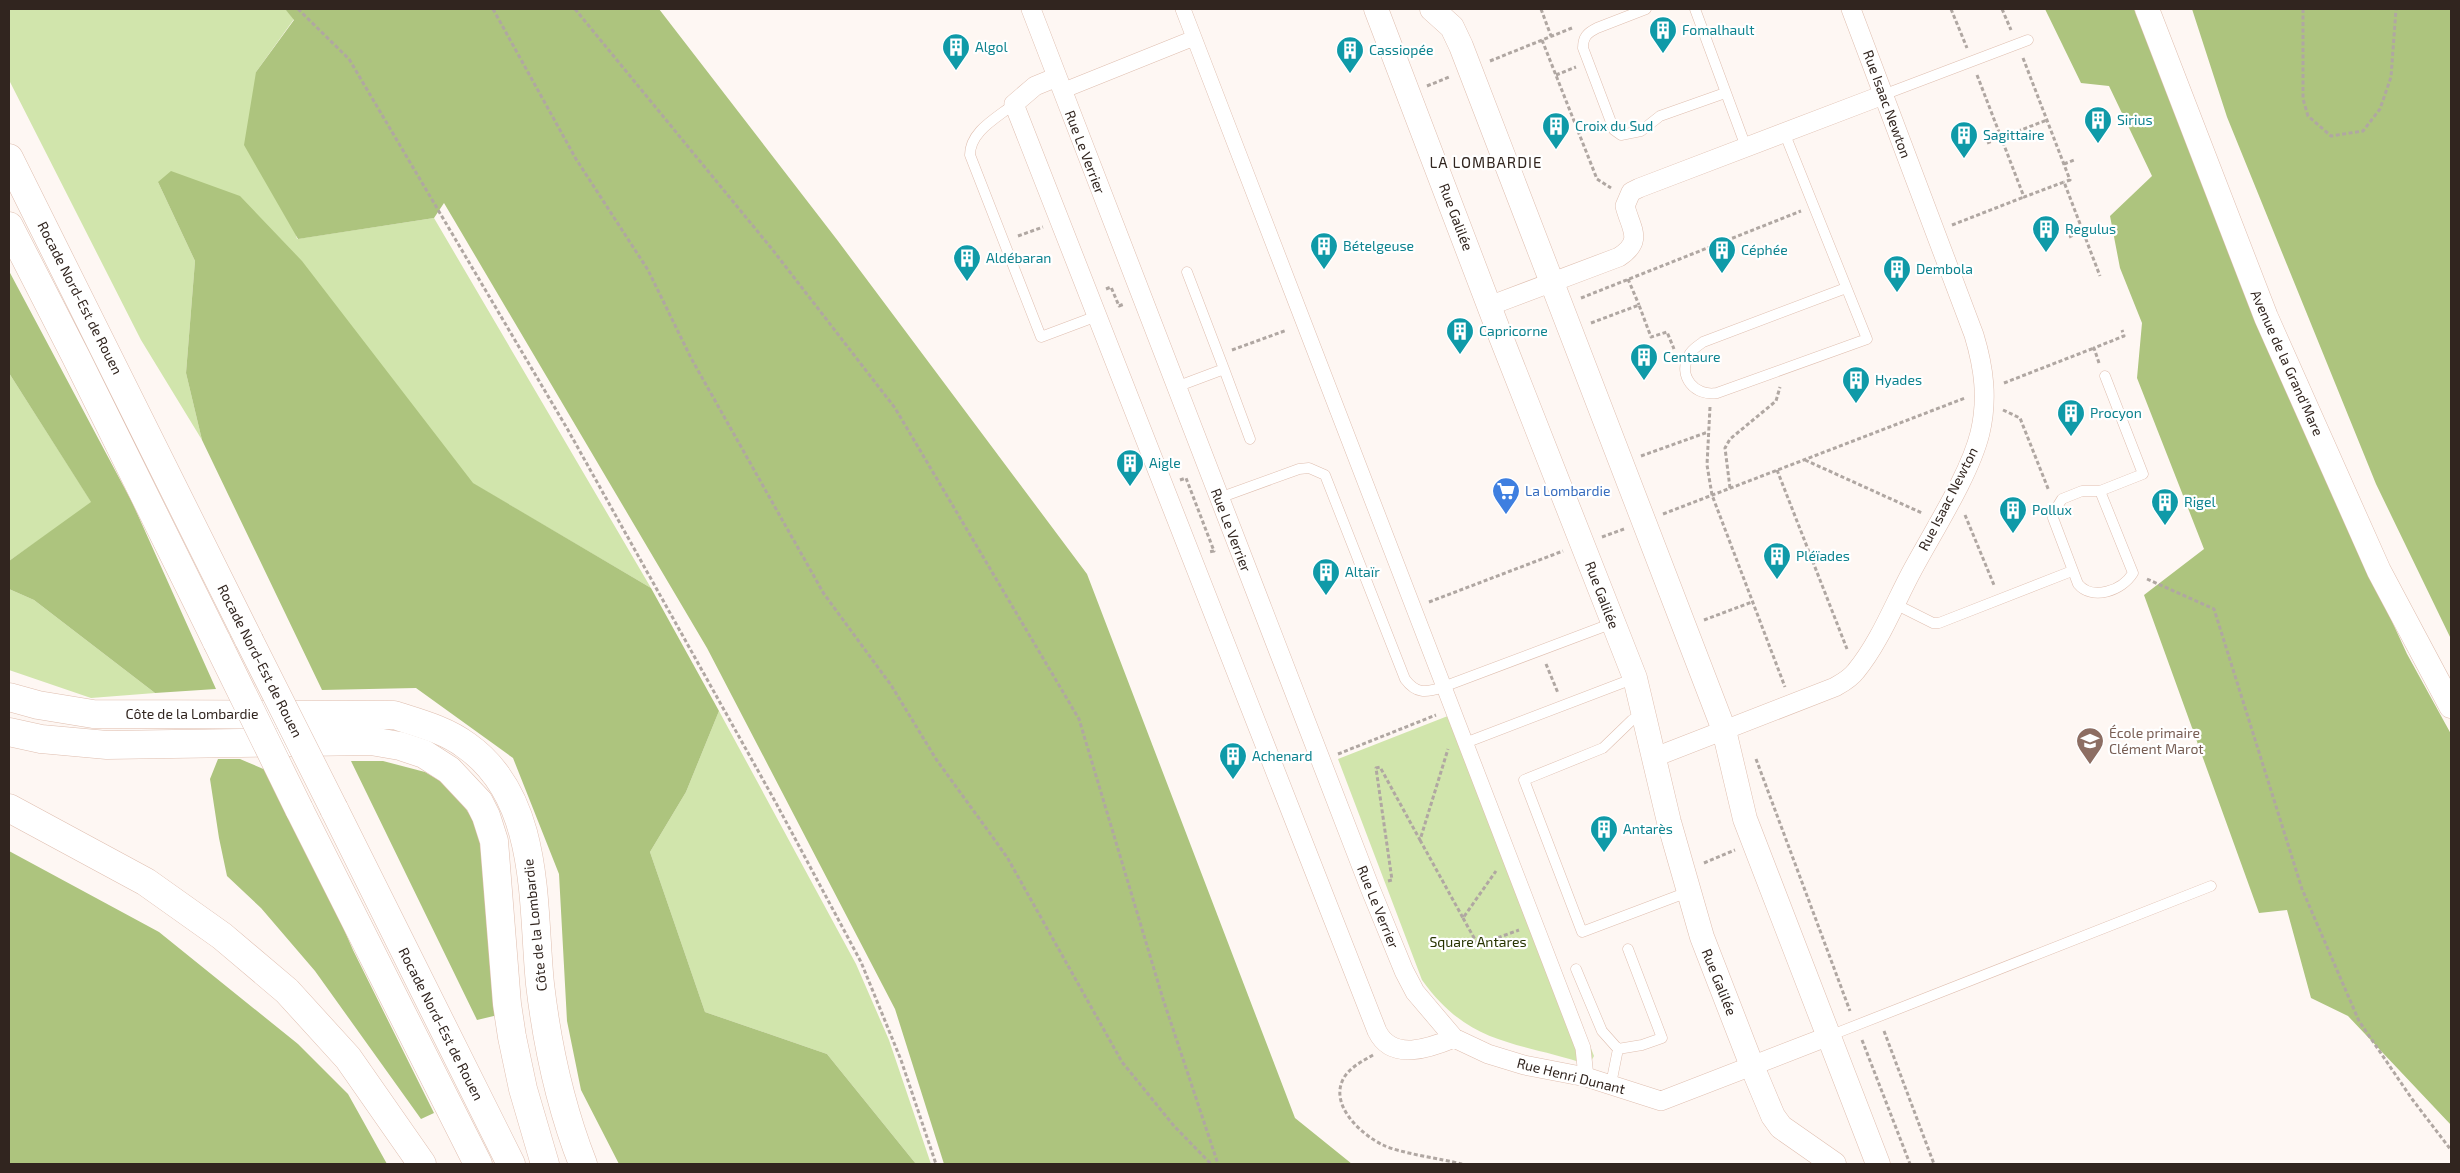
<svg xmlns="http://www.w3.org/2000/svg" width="2460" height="1173" font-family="'Exo 2',sans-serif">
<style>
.green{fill:#d1e5ac}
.forest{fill:#adc47e}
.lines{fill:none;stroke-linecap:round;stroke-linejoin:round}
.service-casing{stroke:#dfbeaf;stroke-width:11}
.pedestrian-casing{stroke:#dfbeaf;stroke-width:16}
.minor-casing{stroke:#dfbeaf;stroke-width:20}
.tertiary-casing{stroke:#dfbeaf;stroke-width:25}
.secondary-casing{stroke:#dfbeaf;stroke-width:29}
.trunk-casing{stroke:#dfbeaf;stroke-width:29}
.path{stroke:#b0a7a2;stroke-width:3;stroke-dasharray:4 2.5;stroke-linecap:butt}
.service{stroke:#fff;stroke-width:10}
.pedestrian{stroke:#fff;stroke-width:15}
.minor{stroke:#fff;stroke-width:19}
.tertiary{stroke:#fff;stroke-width:24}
.secondary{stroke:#fff;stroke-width:28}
.trunk{stroke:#fff;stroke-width:28}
.trunk-bridge-casing{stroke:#dfbeaf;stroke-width:29;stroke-linecap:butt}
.trunk-bridge{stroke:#fff;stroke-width:28}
.labels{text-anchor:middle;stroke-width:4.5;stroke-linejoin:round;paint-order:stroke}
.culture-label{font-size:14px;fill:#0d838f;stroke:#fff;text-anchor:start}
.street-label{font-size:14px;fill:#31251f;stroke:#fff}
.shop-label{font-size:14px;fill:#366cbe;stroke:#fff;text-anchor:start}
.education-label{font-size:14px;fill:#785e54;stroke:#fff;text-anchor:start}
.park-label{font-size:14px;fill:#273400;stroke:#fff}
.neighbourhood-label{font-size:15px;letter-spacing:1px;fill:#31251f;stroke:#fff}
</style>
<rect width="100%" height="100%" fill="#fef7f3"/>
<!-- green -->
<path class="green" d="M 9,9 L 285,9 L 294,19 L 256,72 L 297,239 L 434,218 L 651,588 L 472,483 L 158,182 L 195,261 L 186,373 L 202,440 L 141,340 L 9,80 Z
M 9,373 L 92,503 L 9,561 Z
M 9,589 L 34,600 L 155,693 L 91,698 L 9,670 Z
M 719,711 L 856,964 L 889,1040 L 931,1164 L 916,1164 L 827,1054 L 705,1012 L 650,852 L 686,792 Z
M 1458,712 L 1594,1056 L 1589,1065 C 1518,1041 1470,1047 1422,980 L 1338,759 Z"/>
<!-- forest -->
<path class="forest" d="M 285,9 L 659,9 L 838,241 L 1087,574 L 1295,1118 L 1352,1164 L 944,1164 L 895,1009 L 707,648 L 444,203 L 434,218 L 298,239 L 244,145 L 256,72 L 294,20 Z
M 2045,9 L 2134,9 L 2315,454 L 2407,654 L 2451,734 L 2451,1125 L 2348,1016 L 2311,998 L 2287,910 L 2259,913 L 2144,595 L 2204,549 L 2137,378 L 2142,323 L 2120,268 L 2110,216 L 2152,176 L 2109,86 L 2081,83 Z
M 2192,9 L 2451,9 L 2451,639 L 2376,484 L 2227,117 Z
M 171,171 L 240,196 L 302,261 L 473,483 L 651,588 L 719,711 L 686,792 L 650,852 L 705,1012 L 827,1054 L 916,1164 L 619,1164 L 581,1090 L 567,1021 L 559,874 L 513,758 L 416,688 L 322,690 L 202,440 L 186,373 L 195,261 L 158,182 Z
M 9,271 L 132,502 L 216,689 L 155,693 L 34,600 L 9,589 L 9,561 L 91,502 L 9,373 Z
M 218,759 L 240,759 L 268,771 L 285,795 L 353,950 L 434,1113 L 421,1119 L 315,971 L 261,908 L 227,876 L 219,838 L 210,779 Z
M 351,761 L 383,761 L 425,772 L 452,788 L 474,821 L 487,863 L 498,1015 L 477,1020 Z
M 9,851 L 159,932 L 298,1044 L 348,1094 L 387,1164 L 9,1164 Z"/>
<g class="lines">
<!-- service casing -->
<g class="service-casing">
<path id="service" d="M 1646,9 L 1597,28 C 1587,33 1583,37 1583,48 L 1614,130 L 1621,135 L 1641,131 L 1660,116 L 1725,93
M 1695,9 L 1746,147
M 1883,95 L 2028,40
M 1014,104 C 997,118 970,131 970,155 L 1041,337 L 1097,316
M 1784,132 L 1867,339 L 1717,393 C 1695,397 1677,376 1689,355 C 1692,349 1698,346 1703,342 L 1846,288
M 1224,369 L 1250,439
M 1176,387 L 1224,369 L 1187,272
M 2100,491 L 2133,573 C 2122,591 2092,601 2078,584 L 2053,518 L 2054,512 L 2062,499 L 2082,491 L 2100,491 L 2143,474 L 2105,376
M 1219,498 L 1299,469 L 1309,468 L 1325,475 L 1405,679 C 1416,694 1426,693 1443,687 L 1613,623
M 1895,604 L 1933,623 L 1939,623 L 2072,571
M 1643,714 L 1632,720 L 1603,748 L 1524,780 L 1582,932 L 1688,892
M 1465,743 L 1635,678
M 1576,969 L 1602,1031 L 1618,1049
M 1829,1036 L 2211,886
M 1611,1084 L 1618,1049 L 1642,1045 L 1662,1038 L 1628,949"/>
</g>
<!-- pedestrian casing -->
<g class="pedestrian-casing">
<path id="pedestrian" d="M 1183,9 L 1583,1048 L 1586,1077
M 1062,91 L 1194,38"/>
</g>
<!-- minor casing -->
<g class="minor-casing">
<path id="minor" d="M 1031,9 L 1370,888 L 1404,971 L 1415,992 L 1454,1038 L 1488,1054 L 1524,1065 L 1586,1077 L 1661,1101 L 1829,1036
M 1057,77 L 1035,86 L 1014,104 L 1377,1031 C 1392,1062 1430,1048 1454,1038
M 1489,306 L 1619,257 C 1644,241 1631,229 1625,206 L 1631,192 L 1639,188 L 1883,95
M 1655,757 L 1835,687 C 1842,683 1850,679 1856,671 C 1880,642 1895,602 1913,569 C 1934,530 1970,474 1980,433 C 1988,399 1984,368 1974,335 L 1851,9"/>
</g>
<!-- tertiary casing -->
<g class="tertiary-casing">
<path id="tertiary" d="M 1376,9 L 1499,332 L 1635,678 L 1669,822 L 1702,937 L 1752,1066 L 1773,1116 L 1781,1127 L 1834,1164
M 1432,9 L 1452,27 L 1461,46 L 1724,730 L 1745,819 L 1878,1164
M 2147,9 L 2266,317 L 2379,571 L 2451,706"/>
</g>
<!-- secondary casing -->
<g class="secondary-casing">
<path id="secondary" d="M 9,697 L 38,705 L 93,714 L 394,715 C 419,723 446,730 467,746 C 541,799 532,905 540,984 C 547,1044 561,1108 583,1164"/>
</g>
<!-- trunk casing -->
<g class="trunk-casing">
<path id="trunk" d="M 9,158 L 249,640
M 9,226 L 76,357 L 217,642
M 9,732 L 41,739 L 107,745 L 371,741 L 400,746 L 424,754 L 449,770 L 479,802 L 486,816 L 494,841 L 507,1004 L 512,1037 L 523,1089 L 545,1164
M 9,808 L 146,882 L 222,936 L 287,991 L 348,1058 L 422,1164
M 299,809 L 478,1164
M 334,809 L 511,1164"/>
</g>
<!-- path -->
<path class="path" d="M 298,9 L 349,59 L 568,430 L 776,803 L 861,962 L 901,1060 L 936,1164
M 493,9 L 576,159 L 648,270 L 691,358 L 824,594 L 891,685 L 936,759 L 1007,857 L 1122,1062 L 1174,1126 L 1211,1164
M 575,9 L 772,249 L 895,408 L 1079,719 L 1163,999 L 1218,1164
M 1541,9 L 1551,36
M 1951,9 L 1967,48
M 2002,9 L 2011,30
M 2303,9 L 2303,99 L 2308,116 L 2331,136 L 2363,131 L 2380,109 L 2391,77 L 2396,9
M 1542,40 L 1597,179 L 1611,188
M 2023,58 L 2070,180 L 2064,182
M 1490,61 L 1572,28
M 1556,75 L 1576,67
M 1977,75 L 2024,197 L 2064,182 L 2100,276
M 1427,86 L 1449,77
M 1578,132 L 1598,125
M 1987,143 L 2047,120
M 2064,164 L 2074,160
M 1952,225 L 2024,197
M 1018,236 L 1043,227
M 2069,237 L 2083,231
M 1628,279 L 1639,305
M 1106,289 L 1111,287 L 1119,306 L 1124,304
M 1581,298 L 1801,211
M 1591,323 L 1639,305 L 1651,337 L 1667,332 L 1674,349
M 1232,350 L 1287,330
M 2099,363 L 2094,348 L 2124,336 L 2122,330
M 2004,383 L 2094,348
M 1710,407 L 1707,465 L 1712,495 L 1785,687
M 2003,410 L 2020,418 L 2049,491
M 1641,456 L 1708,432
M 1805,460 L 1922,513
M 1777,470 L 1847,649
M 1180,480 L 1186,478 L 1214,551 L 1209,552
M 1730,488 L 1725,448 L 1730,439 L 1776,401 L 1780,387
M 1663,514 L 1965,398
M 1965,515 L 1994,585
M 1602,537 L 1624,529
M 2147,579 L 2214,609 L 2302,889 L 2359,1021 L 2412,1099 L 2451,1150
M 1429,602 L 1563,551
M 1704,620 L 1752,602
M 1546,664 L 1558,693
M 1338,754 L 1436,715
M 1756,759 L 1850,1011
M 1420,840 L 1463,918 L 1496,871
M 1704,863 L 1735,850
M 1388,881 L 1392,880 L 1376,768 L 1380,767 L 1420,840 L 1448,749
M 1463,918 L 1478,945 L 1519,930
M 1884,1031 L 1934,1164
M 1862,1040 L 1910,1164
M 1373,1055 C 1363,1061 1352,1066 1345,1076 C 1327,1103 1360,1134 1383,1145 C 1399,1153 1442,1159 1462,1164"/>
<!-- service -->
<use href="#service" class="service"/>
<!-- pedestrian -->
<use href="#pedestrian" class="pedestrian"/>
<!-- minor -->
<use href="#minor" class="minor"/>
<!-- tertiary -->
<use href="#tertiary" class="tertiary"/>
<!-- secondary -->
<use href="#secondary" class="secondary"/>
<!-- trunk -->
<use href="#trunk" class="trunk"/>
<!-- trunk-bridge casing -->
<g class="trunk-bridge-casing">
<path id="trunk-bridge" d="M 249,640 L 334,809
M 217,642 L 299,809"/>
</g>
<!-- trunk-bridge -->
<use href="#trunk-bridge" class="trunk-bridge"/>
</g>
<!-- icons -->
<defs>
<g id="building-pin" transform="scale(1.4375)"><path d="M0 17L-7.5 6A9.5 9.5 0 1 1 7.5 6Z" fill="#0f9aa8" stroke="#fff"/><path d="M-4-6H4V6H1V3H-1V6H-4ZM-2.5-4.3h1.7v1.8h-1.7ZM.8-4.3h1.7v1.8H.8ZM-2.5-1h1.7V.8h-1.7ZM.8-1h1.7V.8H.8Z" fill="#fff"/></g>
<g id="supermarket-pin" transform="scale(1.4375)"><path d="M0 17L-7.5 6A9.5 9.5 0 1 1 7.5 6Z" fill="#3f7fe0" stroke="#fff"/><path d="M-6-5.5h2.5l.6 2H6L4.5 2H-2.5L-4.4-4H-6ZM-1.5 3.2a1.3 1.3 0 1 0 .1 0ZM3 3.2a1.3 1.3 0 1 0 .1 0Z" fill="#fff"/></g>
<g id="school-pin" transform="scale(1.4375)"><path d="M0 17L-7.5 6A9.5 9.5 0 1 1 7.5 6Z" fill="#8d6e63" stroke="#fff"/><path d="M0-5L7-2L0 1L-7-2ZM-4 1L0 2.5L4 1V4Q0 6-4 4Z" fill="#fff"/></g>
</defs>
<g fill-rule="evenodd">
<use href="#building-pin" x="1663" y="30"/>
<use href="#building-pin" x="956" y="47"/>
<use href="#building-pin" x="1350" y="50"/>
<use href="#building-pin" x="2098" y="120"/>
<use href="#building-pin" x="1556" y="126"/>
<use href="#building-pin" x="1964" y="135"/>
<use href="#building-pin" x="2046" y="229"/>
<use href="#building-pin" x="1324" y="246"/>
<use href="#building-pin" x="1722" y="250"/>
<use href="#building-pin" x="967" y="258"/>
<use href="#building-pin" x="1897" y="269"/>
<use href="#building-pin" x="1460" y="331"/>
<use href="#building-pin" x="1644" y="357"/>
<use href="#building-pin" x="1856" y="380"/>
<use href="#building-pin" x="2071" y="413"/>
<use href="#building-pin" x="1130" y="463"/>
<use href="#supermarket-pin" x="1506" y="491"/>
<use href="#building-pin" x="2165" y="502"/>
<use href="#building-pin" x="2013" y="510"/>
<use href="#building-pin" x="1777" y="556"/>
<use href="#building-pin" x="1326" y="572"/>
<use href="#school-pin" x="2090" y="741"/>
<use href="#building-pin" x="1233" y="756"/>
<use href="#building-pin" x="1604" y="829"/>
</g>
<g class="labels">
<!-- culture labels -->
<g class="culture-label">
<text x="1682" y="35">Fomalhault</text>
<text x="975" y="52">Algol</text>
<text x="1369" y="55">Cassiopée</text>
<text x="2117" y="125">Sirius</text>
<text x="1575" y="131">Croix du Sud</text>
<text x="1983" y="140">Sagittaire</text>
<text x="2065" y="234">Regulus</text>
<text x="1343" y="251">Bételgeuse</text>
<text x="1741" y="255">Céphée</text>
<text x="986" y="263">Aldébaran</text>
<text x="1916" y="274">Dembola</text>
<text x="1479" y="336">Capricorne</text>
<text x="1663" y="362">Centaure</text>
<text x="1875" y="385">Hyades</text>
<text x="2090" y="418">Procyon</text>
<text x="1149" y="468">Aigle</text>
<text x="2184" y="507">Rigel</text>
<text x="2032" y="515">Pollux</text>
<text x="1796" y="561">Pléïades</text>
<text x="1345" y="577">Altaïr</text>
<text x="1252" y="761">Achenard</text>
<text x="1623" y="834">Antarès</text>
</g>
<!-- street labels -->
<g class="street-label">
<text transform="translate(1887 104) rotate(70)" y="5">Rue Isaac Newton</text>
<text transform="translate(1085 152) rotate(69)" y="5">Rue Le Verrier</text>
<text transform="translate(1456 217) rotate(69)" y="5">Rue Galilée</text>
<text transform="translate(80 298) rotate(63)" y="5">Rocade Nord-Est de Rouen</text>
<text transform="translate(2287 363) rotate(66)" y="5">Avenue de la Grand'Mare</text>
<text transform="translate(1948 499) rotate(-63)" y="5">Rue Isaac Newton</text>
<text transform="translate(1231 530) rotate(69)" y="5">Rue Le Verrier</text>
<text transform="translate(1602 595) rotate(69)" y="5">Rue Galilée</text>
<text transform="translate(260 661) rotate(63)" y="5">Rocade Nord-Est de Rouen</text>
<text x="192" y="719">Côte de la Lombardie</text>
<text transform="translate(1378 907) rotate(68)" y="5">Rue Le Verrier</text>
<text transform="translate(535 925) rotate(-96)" y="5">Côte de la Lombardie</text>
<text transform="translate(1719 982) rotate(68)" y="5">Rue Galilée</text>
<text transform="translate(441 1024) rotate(63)" y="5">Rocade Nord-Est de Rouen</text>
<text transform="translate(1571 1076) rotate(14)" y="5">Rue Henri Dunant</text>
</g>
<!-- shop labels -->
<g class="shop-label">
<text x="1525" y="496">La Lombardie</text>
</g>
<!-- education labels -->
<g class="education-label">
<text x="2109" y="738">École primaire<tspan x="2109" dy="16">Clément Marot</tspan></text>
</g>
<!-- park labels -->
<g class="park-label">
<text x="1478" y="947">Square Antares</text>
</g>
<!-- neighbourhood labels -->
<g class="neighbourhood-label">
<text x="1486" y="168">LA LOMBARDIE</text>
</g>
</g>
<!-- border -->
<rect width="2460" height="1173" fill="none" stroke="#31251f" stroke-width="20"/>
</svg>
